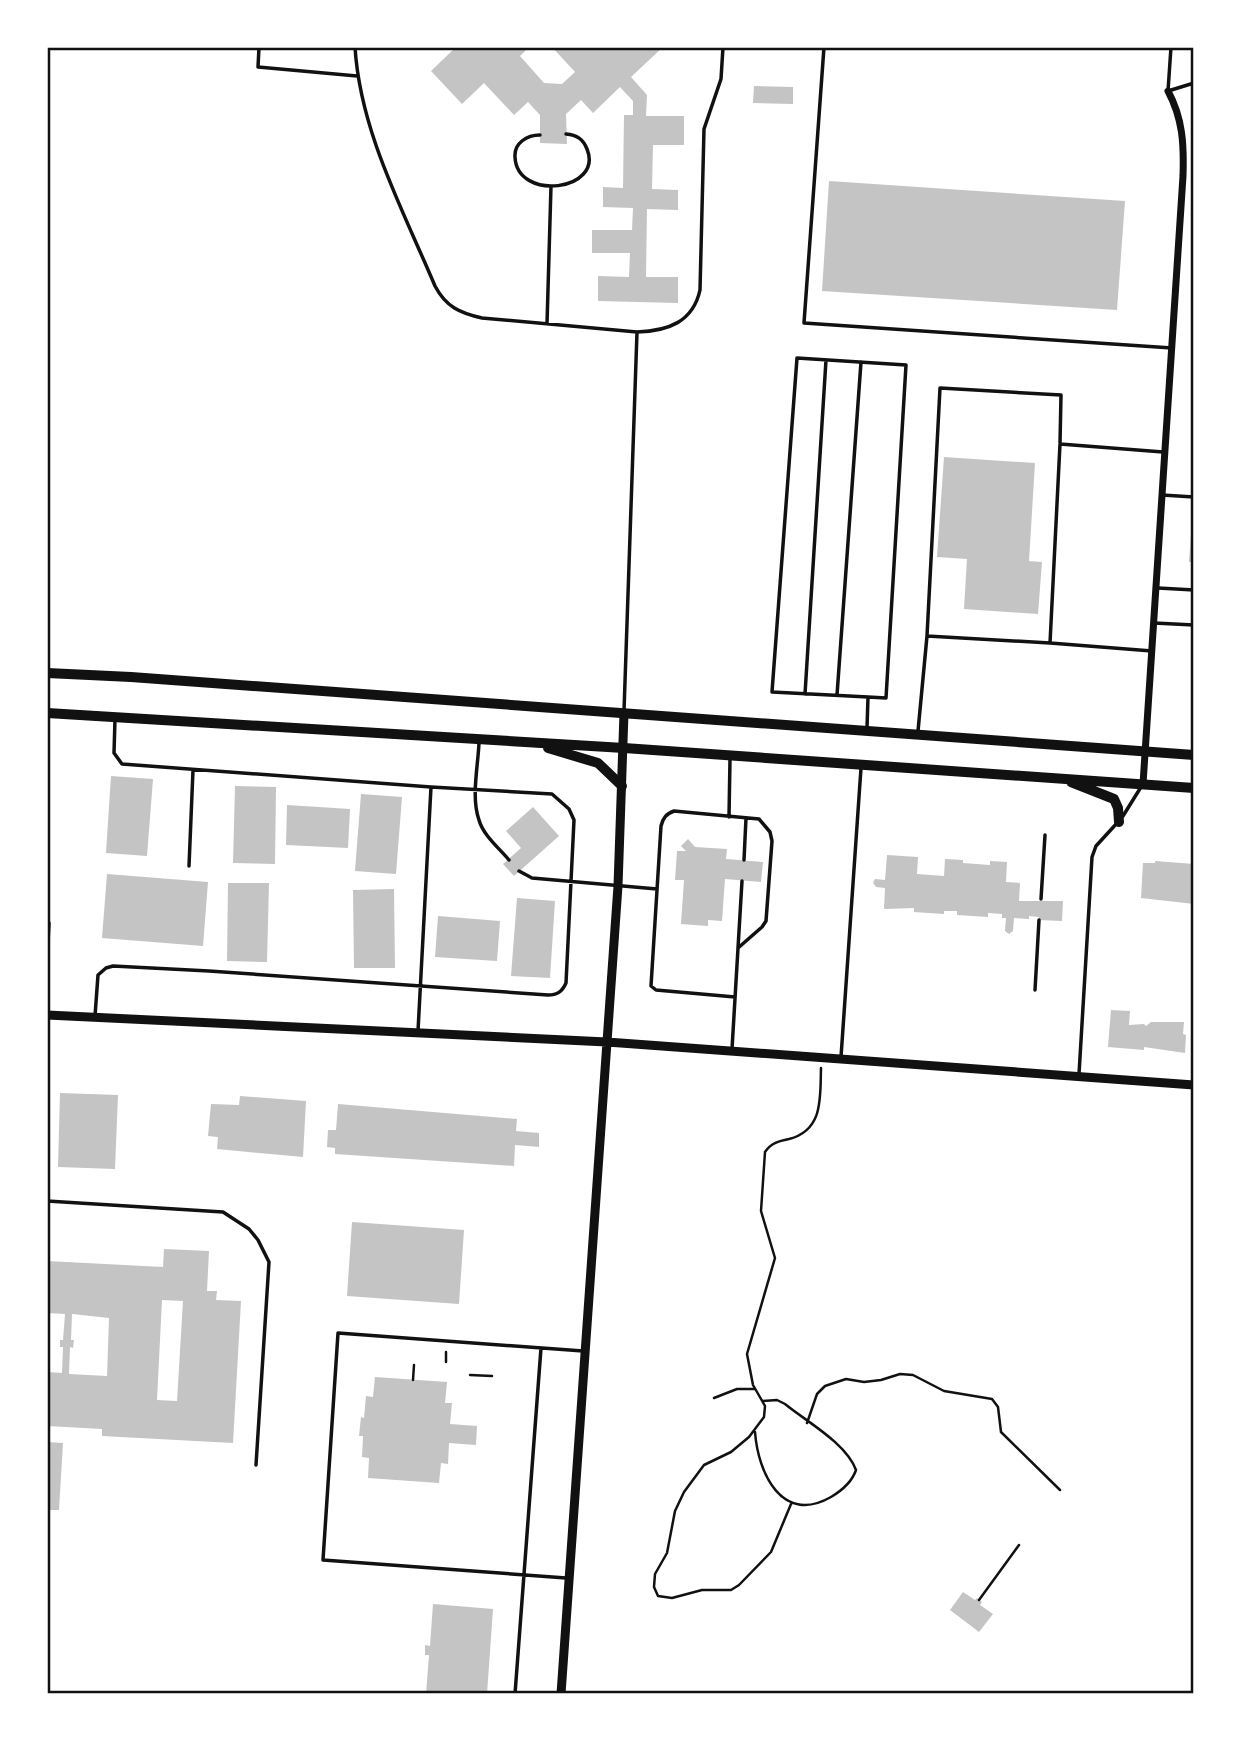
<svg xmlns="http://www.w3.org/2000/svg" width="1241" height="1741" font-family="Ubuntu,sans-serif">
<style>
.building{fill:#c4c4c4;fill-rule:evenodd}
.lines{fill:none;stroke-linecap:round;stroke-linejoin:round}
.path{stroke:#111;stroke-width:2.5}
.service{stroke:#111;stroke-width:3.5}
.minor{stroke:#111;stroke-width:7}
.tertiary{stroke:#111;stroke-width:9}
.trunk{stroke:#111;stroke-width:10}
.neatline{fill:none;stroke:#111;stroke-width:2.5}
</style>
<rect width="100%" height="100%" fill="#fff"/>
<!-- building -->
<path class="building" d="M 456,47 L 529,47 L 520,56 L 544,83 L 562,84 L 575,72 L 552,47 L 663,47 L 631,77 L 647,95 L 646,116 L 684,116 L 684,145 L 653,145 L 652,189 L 678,190 L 678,210 L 647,209 L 646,277 L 678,277 L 678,303 L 598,301 L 598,276 L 629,277 L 630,253 L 592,253 L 592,230 L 632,230 L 633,208 L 603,207 L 603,187 L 623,188 L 624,115 L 633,115 L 633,101 L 620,87 L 593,113 L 581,100 L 566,114 L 567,144 L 540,143 L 540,115 L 528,102 L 514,115 L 484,83 L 462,104 L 431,71 Z
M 754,86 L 793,87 L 793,104 L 753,103 Z
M 829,181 L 1125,201 L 1117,310 L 822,291 Z
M 944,457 L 1035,463 L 1029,561 L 1042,562 L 1038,614 L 964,609 L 967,559 L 937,557 Z
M 1192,522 L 1194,522 L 1194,562 L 1189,562 Z
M 111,776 L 153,779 L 147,856 L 106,853 Z
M 235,786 L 276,787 L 275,864 L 233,863 Z
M 361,794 L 402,797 L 396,874 L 355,871 Z
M 287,805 L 350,809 L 348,848 L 286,845 Z
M 533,807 L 559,836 L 514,876 L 503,864 L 521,848 L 506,831 Z
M 688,839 L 695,847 L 727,849 L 726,859 L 763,862 L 761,882 L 725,879 L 722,921 L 708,920 L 708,926 L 681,924 L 684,880 L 675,880 L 677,851 L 686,851 L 681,846 Z
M 887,855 L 918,857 L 917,874 L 944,876 L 945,859 L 963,860 L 963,863 L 990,865 L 990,861 L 1007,862 L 1006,882 L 1020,883 L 1019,901 L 1063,901 L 1062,921 L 1039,920 L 1039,917 L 1029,916 L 1029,919 L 1014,918 L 1013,931 L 1009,934 L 1005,931 L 1006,918 L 1002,918 L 1002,914 L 988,913 L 988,917 L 957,915 L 957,911 L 944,911 L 944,914 L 914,912 L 914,908 L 884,909 L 885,888 L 876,887 L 873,883 L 875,879 L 885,880 Z
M 1155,861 L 1194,864 L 1194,904 L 1141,898 L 1143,863 L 1155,863 Z
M 107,874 L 208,882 L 203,946 L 102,938 Z
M 228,883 L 269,883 L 267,962 L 227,961 Z
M 394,889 L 395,968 L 354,968 L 353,890 Z
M 517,898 L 555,901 L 550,978 L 511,976 Z
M 438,916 L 500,921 L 497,961 L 435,957 Z
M 1111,1010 L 1130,1011 L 1129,1025 L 1144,1024 L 1146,1026 L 1151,1022 L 1184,1022 L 1183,1034 L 1186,1035 L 1185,1053 L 1144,1047 L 1144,1050 L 1108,1047 Z
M 60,1093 L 118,1095 L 115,1169 L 58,1167 Z
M 240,1096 L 306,1101 L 303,1157 L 217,1149 L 218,1137 L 208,1136 L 211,1104 L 239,1105 Z
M 338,1104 L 517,1119 L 516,1131 L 539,1133 L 539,1147 L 515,1145 L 514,1166 L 335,1154 L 335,1148 L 327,1147 L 328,1130 L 336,1130 Z
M 352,1222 L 464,1230 L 459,1304 L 347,1296 Z
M 164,1249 L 209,1251 L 207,1291 L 217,1291 L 216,1300 L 241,1301 L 233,1443 L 102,1436 L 102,1429 L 47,1426 L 47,1372 L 62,1373 L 63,1347 L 60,1347 L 60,1340 L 63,1340 L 65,1314 L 47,1313 L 47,1261 L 163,1267 ZM 162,1300 L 183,1301 L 177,1401 L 157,1400 ZM 72,1314 L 109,1318 L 107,1376 L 69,1374 L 70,1347 L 73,1348 L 74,1340 L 71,1340 Z
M 375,1377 L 447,1382 L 445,1403 L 452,1403 L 450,1424 L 477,1426 L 476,1445 L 449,1443 L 448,1464 L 441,1463 L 439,1483 L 368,1478 L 369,1458 L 362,1457 L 363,1436 L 359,1436 L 361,1417 L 364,1418 L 366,1396 L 373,1397 Z
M 47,1442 L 63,1443 L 59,1510 L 47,1510 Z
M 963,1592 L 975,1600 L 977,1598 L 982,1602 L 980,1605 L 993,1614 L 979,1632 L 950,1610 Z
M 433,1604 L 493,1609 L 487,1694 L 426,1694 L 429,1655 L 425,1655 L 425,1645 L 430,1646 Z"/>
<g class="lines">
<!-- path -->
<path class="path" d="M 446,1362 L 446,1352
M 470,1375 L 492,1376
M 413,1380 L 414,1365
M 714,1398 L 737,1389 L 755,1389
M 807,1423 L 817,1394 L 825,1386 L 846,1379 L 864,1382 L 881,1380 L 900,1374 L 913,1375 L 944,1391 L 992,1399 L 998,1407 L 1001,1432 L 1060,1490
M 755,1432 C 758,1473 782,1525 831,1497 C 841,1491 852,1482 856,1470 C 846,1443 807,1422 785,1404 L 777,1400 L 763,1401
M 791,1504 L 771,1552 L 739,1585 L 731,1590 L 702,1590 L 672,1598 L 658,1596 L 654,1587 L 655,1574 L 667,1553 L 675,1511 L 684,1492 L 704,1465 L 731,1452 L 749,1437 L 764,1417 L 765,1406 L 753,1385 L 747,1354 L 775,1258 L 761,1211 L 765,1152 C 771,1143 779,1141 789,1139 C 824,1130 820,1097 821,1068
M 979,1600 L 1019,1545"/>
<!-- service -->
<path class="service" d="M 259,47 L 258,67 L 357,76
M 355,47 C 360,131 403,210 435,286 C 446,307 460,313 482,318 L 637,332 C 668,331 693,322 700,290 L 704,129 L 721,79 L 723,47
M 824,47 L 804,323 L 1172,348
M 1171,47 L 1168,91 L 1194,83
M 540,135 C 527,135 514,143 515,157 C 517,202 604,191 587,149 C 583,139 577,135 566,134
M 547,324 L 551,186
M 1162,495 L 1194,497
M 1158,588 L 1194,590
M 1154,623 L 1194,625
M 927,636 L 940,388 L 1061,395 L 1060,443
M 1050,643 L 1152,651
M 1194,692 L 1194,707
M 805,694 L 826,360
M 837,695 L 861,362
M 624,711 L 637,332
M 867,728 L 868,697 L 886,698 L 906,365 L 797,358 L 772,692 L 868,697
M 918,731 L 927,636 L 1050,643 L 1060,444 L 1163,452
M 479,743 C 478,766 471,798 479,820 C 483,835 499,848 509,860
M 1123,816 L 1141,787
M 729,817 L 730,759
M 744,860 L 746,818
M 189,866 L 193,770
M 519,871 L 532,878 L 657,889
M 1041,899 L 1045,835
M 47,923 L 49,923 L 47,963
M 1035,990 L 1039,920
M 735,997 L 656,990 L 651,986 L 661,826 C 663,818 666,814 674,811 L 759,819 L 770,832 L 772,841 L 766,921 L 762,927 L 738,948
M 95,1016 L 98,975 L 106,968 L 113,966 L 209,971 L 548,995 C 557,995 562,992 566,983 L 574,820 L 569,809 L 552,794 L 431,787 L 122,764 L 114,753 L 115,719
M 418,1031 L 431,787
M 732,1049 L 742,881
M 841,1057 L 861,768
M 1079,1074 L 1092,857 L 1096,846 L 1118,822
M 47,1201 L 223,1212 L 249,1229 L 258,1240 L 269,1262 L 256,1465
M 566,1578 L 323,1560 L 338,1333 L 583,1351
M 515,1694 L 541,1348"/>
<!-- minor -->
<path class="minor" d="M 1143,784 L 1183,176 C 1184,145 1183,119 1168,91"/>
<!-- tertiary -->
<path class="tertiary" d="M 47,1015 L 607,1042 L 1194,1085
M 561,1694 L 618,886 L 624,713"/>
<!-- trunk -->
<path class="trunk" d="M 47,673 L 131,677 L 1194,755
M 47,713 L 624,748 L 1194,788
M 548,748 L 598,763 L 622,786
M 1071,782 L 1114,799 L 1118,808 L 1119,822"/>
</g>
<!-- border -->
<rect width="1241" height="1741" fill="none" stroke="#ffffff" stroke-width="98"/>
<rect x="49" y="49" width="1143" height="1643" class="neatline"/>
</svg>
